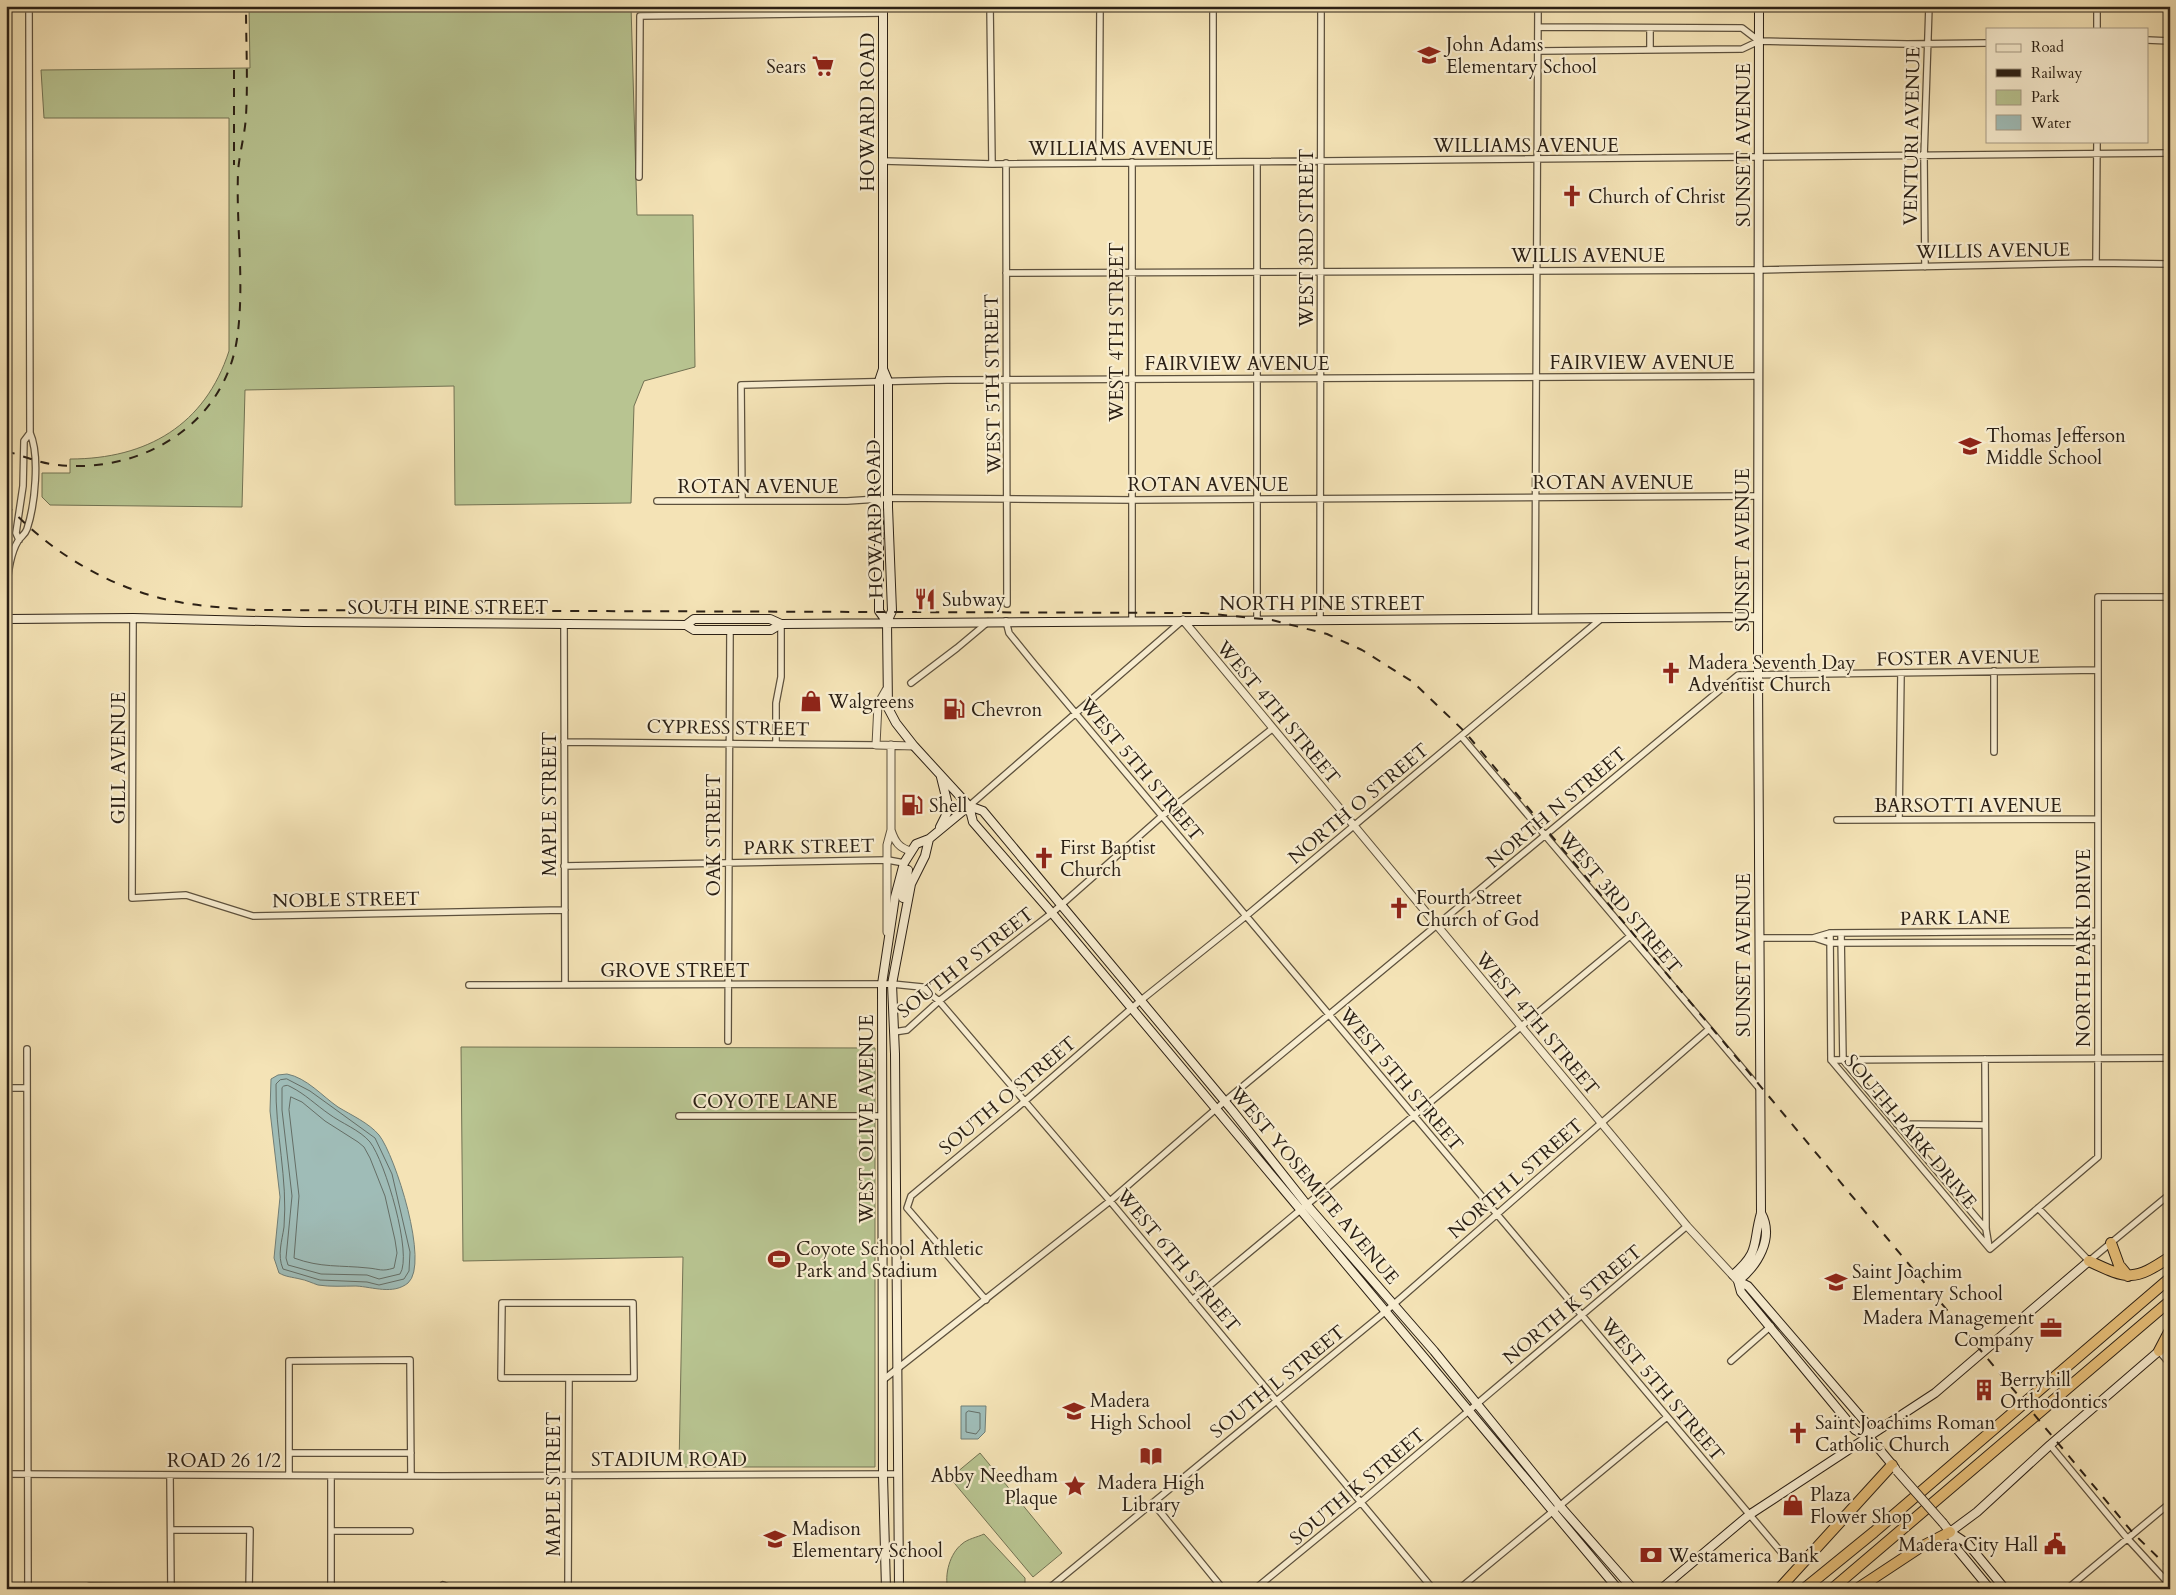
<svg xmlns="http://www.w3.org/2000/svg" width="2176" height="1595" font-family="Cardo,serif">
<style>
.green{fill:#b8c491;stroke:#727253}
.water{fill:#9fbcb7;stroke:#717e76}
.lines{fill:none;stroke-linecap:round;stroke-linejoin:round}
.shore{stroke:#656e66;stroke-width:1}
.minor-casing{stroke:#5d513d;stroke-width:8}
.tertiary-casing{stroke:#5d513d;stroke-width:9}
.secondary-casing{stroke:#2b2015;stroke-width:10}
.motorway-casing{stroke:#2b2015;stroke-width:12}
.minor{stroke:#f8edd0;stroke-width:5.5}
.tertiary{stroke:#f8edd0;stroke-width:7}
.secondary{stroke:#f8edd0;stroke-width:8}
.motorway{stroke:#eac27b;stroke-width:10}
.rail{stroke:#2b2015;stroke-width:2;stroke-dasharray:9 9;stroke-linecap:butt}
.secondary-bridge-casing{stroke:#2b2015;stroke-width:10;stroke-linecap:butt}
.secondary-bridge{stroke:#f8edd0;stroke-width:8}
.labels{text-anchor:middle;stroke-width:4.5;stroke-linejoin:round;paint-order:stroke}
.poi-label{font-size:19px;fill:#2b2015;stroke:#f8edd0;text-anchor:start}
.street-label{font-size:19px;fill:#2b2015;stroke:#f8edd0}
</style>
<rect width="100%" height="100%" fill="#f4e3b6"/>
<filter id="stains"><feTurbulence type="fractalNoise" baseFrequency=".004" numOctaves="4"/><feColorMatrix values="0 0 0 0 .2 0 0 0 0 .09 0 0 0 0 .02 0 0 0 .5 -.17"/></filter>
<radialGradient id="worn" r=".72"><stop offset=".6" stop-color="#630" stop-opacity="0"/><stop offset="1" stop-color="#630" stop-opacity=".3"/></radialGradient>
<!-- green -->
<path class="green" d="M 249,6 L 631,6 L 637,215 L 693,215 L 695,367 L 644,381 L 634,406 L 631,503 L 455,505 L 454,386 L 245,390 L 242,507 L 50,505 L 42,497 L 42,473 L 70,473 L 70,459 C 147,459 205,425 229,351 L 229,118 L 44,118 L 41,70 L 250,68 Z
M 461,1047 L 875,1048 L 875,1467 L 679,1467 L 683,1257 L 463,1261 Z
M 980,1453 L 1062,1553 L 1033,1577 L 950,1478 Z
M 984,1534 L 1025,1578 L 1025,1585 L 1020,1589 L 948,1589 C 944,1575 950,1553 962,1544 C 967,1539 978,1537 984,1534 Z"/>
<!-- water -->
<path class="water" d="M 287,1074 C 307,1078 322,1096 338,1107 C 351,1115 369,1123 379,1135 C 395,1155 430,1264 408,1283 C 393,1295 373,1287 356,1286 C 344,1286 330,1287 318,1285 C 312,1283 306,1280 300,1279 C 292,1277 286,1277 279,1273 L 274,1258 L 280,1197 L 270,1111 L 271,1079 L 278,1075 Z
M 961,1406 L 986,1406 L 985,1432 L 978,1439 L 961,1439 Z"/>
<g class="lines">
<!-- shore -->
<path class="shore" d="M 287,1079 L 310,1091 L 375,1138 L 392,1174 L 410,1252 L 409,1271 L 404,1279 L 379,1285 L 367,1282 L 320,1280 L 283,1269 C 277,1255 282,1241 284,1227 C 288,1179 275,1132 276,1084 L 280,1080 Z
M 284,1086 C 288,1085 287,1085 291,1087 C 305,1094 316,1105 329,1114 C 341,1123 360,1130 370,1142 C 385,1161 413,1255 400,1274 L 379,1279 L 367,1275 L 321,1274 L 288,1265 L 286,1258 L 292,1196 L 282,1110 L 282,1088 Z
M 291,1097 L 302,1102 L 325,1121 L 358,1142 L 364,1147 L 370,1158 L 385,1196 L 395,1240 L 397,1253 L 394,1268 C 381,1272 380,1269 368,1268 C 340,1265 321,1268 294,1258 L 299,1196 L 289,1110 Z
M 969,1411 L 980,1413 L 980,1429 L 976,1434 L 966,1432 L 966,1413 Z"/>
<!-- minor casing -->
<g class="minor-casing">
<path id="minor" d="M 990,6 L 992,164
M 1538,27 L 1742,28 L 1759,41
M 2097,29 L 2097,6
M 2147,40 L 2170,41
M 1650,50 L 1650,28
M 1538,51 L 1742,49 L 1759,41 L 1907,44 L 1987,43
M 883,161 L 992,164 L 2170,153
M 1132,162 L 1132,621
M 1213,162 L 1213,6
M 1257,162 L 1257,620
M 1006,163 L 1007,604
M 1099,163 L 1100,6
M 639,177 L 640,16 L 883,13
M 2096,263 L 2097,141
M 1925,267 L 1924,157 L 1929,6
M 1006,273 L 1759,270 L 2096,263 L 2170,264
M 657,501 L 847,501 L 894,498 L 1132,500 L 1759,496
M 742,501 L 741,385 L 947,380 L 1759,376
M 19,540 L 16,533 L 23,486 L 24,441 L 30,433
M 6,590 C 8,575 10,554 18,541 C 21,536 25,535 27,529 C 35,505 40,455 30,433 L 29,6
M 6,608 L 7,619
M 133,618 L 132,898 L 186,895 L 253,916 L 565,910
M 1535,618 L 1538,6
M 1320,619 L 1321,6
M 1006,621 L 1009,633 L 1035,665 L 1781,1552
M 564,624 L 565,985
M 1994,671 L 1994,752
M 911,683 L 957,648 L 988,622
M 1461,736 L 1759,1088
M 564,742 L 876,745
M 776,744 L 776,703 L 781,677 L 781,624
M 969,806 L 1183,620
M 1837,820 L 2098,819
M 1899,820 L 1901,673
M 564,866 L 888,860 L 904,863
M 1830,933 L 1831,1060 L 1990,1249
M 1841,933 L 1843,1060 L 1986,1229
M 1759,938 L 1813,938 L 1830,933 L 2098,931
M 1815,938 L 1830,943 L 2098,942
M 469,985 L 892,984 L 922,987 L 939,1001 L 1110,1201 L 1433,1589
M 894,1032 L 907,1030 L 939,1001 L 1052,913 L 1162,816 L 1272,729
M 728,1041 L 730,630
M 27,1049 L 28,1589
M 1985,1059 L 1986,1229 L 1989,1247
M 1831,1060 L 2170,1058
M 6,1088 L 27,1088
M 679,1116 L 881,1116
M 1897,1124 L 1984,1125
M 2038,1208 L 2089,1261 L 2170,1194
M 1990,1249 L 2098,1157 L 2098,597 L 2170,597
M 986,1300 L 907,1208 L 911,1196 L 1025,1101 L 1140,1001 L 1246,916 L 1602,618
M 1192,1300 L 1630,936
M 502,1303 L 633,1303 L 634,1378 L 501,1378 Z
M 2170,1342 L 2159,1351 L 2170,1364
M 1731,1361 L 1771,1326
M 883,1380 L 1110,1201 L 1225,1101 L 1738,675 L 2098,670
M 2050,1445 L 2127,1538 L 2170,1585
M 289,1453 L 411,1453
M 6,1474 L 441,1476 L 898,1474
M 289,1475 L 289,1361 L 410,1360 L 411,1476
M 170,1476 L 171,1589
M 1153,1503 L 1223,1589
M 171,1530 L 250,1530 L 249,1589
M 332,1531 L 410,1531
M 443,1585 L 453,1589
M 90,1586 L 171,1587
M 331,1589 L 331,1476
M 477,1589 L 647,1589
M 568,1589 L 569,1379
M 1048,1589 L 1386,1311 L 1709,1029
M 1255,1589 L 1361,1502 L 1687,1226
M 1459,1589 L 1667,1417
M 2067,1589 L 2170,1503"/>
</g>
<!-- tertiary casing -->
<g class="tertiary-casing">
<path id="tertiary" d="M 1183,620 L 1687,1226 L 1736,1279
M 886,690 L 878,704 L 876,745 L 914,746
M 891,830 C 895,842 899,848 911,851
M 887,932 L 887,845 L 891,830 L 891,745"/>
</g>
<!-- secondary casing -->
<g class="secondary-casing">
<path id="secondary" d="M 883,6 L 883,369 L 879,381 L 879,611 L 887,622
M 883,369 L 888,381 L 888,507 L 892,611 L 887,622 L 888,708 L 896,723 L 914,746 L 969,806 L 973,822 L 1052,913 L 1618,1589
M 6,619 L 133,618 L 304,622 L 686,625 L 694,619 L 770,619 L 781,624 L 1758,617
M 686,625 L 694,630 L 771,630 L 781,624
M 969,806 L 983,811 L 1232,1110 L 1307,1205 L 1434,1351 L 1559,1505 L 1633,1589
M 940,827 L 949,809 L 941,777
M 903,898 L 908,870
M 1733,1275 C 1761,1251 1752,1244 1761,1213 L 1758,675 L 1759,6
M 1738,1281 L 1741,1292 L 1855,1430 L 1869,1437 L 1895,1468
M 1738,1281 L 1748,1286 L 1867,1424 L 1869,1437
M 1738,1281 C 1757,1266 1775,1238 1761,1213
M 1943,1523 L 1950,1532 L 1957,1549 L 1990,1589
M 1950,1532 L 1977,1512 L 2050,1445 L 2159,1351
M 1950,1532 L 1968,1544 L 2005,1589
M 886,1589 L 883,1475 L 882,984 L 895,897 L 904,863 L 916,844 L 929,839 L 969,806
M 899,1589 L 895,1054 L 892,984 L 911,884 L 925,856 L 929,839
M 1661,1589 L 1749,1515 L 1935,1393 L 2089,1261"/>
</g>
<!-- motorway casing -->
<g class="motorway-casing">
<path id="motorway" d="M 2111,1243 L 2119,1265 L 2128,1276
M 2089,1261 C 2129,1280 2134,1281 2170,1257
M 2159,1351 L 2170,1330
M 1779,1589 L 1892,1465
M 1804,1589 L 1874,1532 L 2170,1278
M 1832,1589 L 2170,1301
M 1857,1589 L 1919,1548 L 1950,1532"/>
</g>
<!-- minor -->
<use href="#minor" class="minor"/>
<!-- tertiary -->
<use href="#tertiary" class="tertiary"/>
<!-- secondary -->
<use href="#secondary" class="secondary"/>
<!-- motorway -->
<use href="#motorway" class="motorway"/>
<!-- rail -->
<path class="rail" d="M 234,70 L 234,165
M 6,451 C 23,456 40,463 57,465 C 140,474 224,426 237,339 C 245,284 236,228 238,173 C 239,154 245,135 246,116 C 248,80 246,43 246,6
M 6,504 C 48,550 103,584 164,599 C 194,606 225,608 255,610 L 1203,613 L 1272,620 L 1327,634 L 1362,650 L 1413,682 L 1465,732 L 2133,1533 L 2170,1569"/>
<!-- secondary-bridge casing -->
<g class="secondary-bridge-casing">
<path id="secondary-bridge" d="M 1897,1471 L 1943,1523"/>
</g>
<!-- secondary-bridge -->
<use href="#secondary-bridge" class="secondary-bridge"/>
</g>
<!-- icons -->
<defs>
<g id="school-bare" transform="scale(1.725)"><path d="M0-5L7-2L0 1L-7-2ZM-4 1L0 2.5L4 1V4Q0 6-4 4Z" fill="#8f2418" stroke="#f8edd0" stroke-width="2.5" paint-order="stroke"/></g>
<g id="supermarket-bare" transform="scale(1.725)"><path d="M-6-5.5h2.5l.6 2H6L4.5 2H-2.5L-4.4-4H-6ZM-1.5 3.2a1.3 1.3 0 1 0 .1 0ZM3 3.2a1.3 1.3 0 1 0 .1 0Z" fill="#8f2418" stroke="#f8edd0" stroke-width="2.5" paint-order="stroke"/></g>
<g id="church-bare" transform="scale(1.725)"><path d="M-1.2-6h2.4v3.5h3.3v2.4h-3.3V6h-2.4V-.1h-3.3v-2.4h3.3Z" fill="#8f2418" stroke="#f8edd0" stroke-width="2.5" paint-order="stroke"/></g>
<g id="restaurant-bare" transform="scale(1.725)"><path d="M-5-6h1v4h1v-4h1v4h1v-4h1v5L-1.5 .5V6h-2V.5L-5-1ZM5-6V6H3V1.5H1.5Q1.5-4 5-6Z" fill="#8f2418" stroke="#f8edd0" stroke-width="2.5" paint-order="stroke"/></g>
<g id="shop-bare" transform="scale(1.725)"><path d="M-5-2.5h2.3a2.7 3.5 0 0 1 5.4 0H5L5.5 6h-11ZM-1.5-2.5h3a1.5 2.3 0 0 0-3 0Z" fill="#8f2418" stroke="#f8edd0" stroke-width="2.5" paint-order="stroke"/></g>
<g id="fuel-bare" transform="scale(1.725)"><path d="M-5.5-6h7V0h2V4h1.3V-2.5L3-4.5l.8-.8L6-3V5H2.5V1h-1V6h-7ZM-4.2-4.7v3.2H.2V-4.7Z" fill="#8f2418" stroke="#f8edd0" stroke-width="2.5" paint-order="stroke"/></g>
<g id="stadium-bare" transform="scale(1.725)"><path d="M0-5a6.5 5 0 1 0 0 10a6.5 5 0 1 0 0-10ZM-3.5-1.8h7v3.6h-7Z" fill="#8f2418" stroke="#f8edd0" stroke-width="2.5" paint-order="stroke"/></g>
<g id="office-bare" transform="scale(1.725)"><path d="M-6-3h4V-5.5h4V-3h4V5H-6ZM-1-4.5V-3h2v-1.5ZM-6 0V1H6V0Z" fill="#8f2418" stroke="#f8edd0" stroke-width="2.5" paint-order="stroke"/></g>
<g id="building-bare" transform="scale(1.725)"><path d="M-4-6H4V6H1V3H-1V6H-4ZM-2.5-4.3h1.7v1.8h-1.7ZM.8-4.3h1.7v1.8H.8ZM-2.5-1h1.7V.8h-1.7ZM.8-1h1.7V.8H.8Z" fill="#8f2418" stroke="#f8edd0" stroke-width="2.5" paint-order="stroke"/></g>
<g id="library-bare" transform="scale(1.725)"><path d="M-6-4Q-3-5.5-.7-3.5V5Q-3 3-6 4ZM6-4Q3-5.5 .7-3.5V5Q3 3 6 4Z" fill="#8f2418" stroke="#f8edd0" stroke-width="2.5" paint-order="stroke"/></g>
<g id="sight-bare" transform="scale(1.725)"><path d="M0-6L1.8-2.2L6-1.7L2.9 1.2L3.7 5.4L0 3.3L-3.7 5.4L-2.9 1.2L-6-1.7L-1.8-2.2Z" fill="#8f2418" stroke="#f8edd0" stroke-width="2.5" paint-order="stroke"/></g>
<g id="civic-bare" transform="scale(1.725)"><path d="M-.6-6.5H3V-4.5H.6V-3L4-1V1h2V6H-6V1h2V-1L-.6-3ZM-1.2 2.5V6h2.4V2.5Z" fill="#8f2418" stroke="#f8edd0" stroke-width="2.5" paint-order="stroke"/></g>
<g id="bank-bare" transform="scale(1.725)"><path d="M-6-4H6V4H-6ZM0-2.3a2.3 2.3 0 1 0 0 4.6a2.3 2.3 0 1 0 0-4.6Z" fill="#8f2418" stroke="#f8edd0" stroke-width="2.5" paint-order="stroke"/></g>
</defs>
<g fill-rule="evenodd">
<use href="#school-bare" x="1429" y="55"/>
<use href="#supermarket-bare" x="823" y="66"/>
<use href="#church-bare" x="1572" y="196"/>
<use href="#school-bare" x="1970" y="446"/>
<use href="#restaurant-bare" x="925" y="599"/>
<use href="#church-bare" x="1671" y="673"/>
<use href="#shop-bare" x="811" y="701"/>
<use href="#fuel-bare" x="954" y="709"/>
<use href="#fuel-bare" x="912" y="805"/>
<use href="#church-bare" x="1044" y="858"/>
<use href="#church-bare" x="1399" y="908"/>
<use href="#stadium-bare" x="779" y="1259"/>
<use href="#school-bare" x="1836" y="1282"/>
<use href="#office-bare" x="2051" y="1328"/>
<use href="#building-bare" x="1984" y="1390"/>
<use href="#school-bare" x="1074" y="1411"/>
<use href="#church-bare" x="1798" y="1433"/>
<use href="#library-bare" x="1151" y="1456"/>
<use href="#sight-bare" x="1075" y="1486"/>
<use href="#shop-bare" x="1793" y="1505"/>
<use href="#school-bare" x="775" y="1539"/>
<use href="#civic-bare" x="2055" y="1544"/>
<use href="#bank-bare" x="1651" y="1555"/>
</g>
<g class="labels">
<!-- poi labels -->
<g class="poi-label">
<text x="1446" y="51">John Adams<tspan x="1446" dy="22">Elementary School</tspan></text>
<text x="806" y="73" text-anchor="end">Sears</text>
<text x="1588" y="203">Church of Christ</text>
<text x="1986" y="442">Thomas Jefferson<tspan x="1986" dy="22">Middle School</tspan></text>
<text x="942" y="606">Subway</text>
<text x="1688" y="669">Madera Seventh Day<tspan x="1688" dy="22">Adventist Church</tspan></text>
<text x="828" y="708">Walgreens</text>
<text x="971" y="716">Chevron</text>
<text x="929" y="812">Shell</text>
<text x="1060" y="854">First Baptist<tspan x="1060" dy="22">Church</tspan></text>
<text x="1416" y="904">Fourth Street<tspan x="1416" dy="22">Church of God</tspan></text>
<text x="796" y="1255">Coyote School Athletic<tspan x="796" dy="22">Park and Stadium</tspan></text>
<text x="1852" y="1278">Saint Joachim<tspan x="1852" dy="22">Elementary School</tspan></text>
<text x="2034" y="1324" text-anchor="end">Madera Management<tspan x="2034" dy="22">Company</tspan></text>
<text x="2000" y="1386">Berryhill<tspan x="2000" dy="22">Orthodontics</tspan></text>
<text x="1090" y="1407">Madera<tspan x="1090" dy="22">High School</tspan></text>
<text x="1815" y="1429">Saint Joachims Roman<tspan x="1815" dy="22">Catholic Church</tspan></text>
<text x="1058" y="1482" text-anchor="end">Abby Needham<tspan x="1058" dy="22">Plaque</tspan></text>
<text x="1151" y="1489" text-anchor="middle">Madera High<tspan x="1151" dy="22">Library</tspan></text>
<text x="1810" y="1501">Plaza<tspan x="1810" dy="22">Flower Shop</tspan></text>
<text x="792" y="1535">Madison<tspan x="792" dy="22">Elementary School</tspan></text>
<text x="2038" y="1551" text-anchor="end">Madera City Hall</text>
<text x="1668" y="1562">Westamerica Bank</text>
</g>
<!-- street labels -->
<g class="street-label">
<text transform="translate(867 112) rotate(-90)" y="7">HOWARD ROAD</text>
<text transform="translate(1911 136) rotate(-89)" y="7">VENTURI AVENUE</text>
<text x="1526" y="152">WILLIAMS AVENUE</text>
<text transform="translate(1743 145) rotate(-90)" y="7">SUNSET AVENUE</text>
<text x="1121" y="155">WILLIAMS AVENUE</text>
<text transform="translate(1306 238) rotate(-90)" y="7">WEST 3RD STREET</text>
<text transform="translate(1993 250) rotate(-1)" y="7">WILLIS AVENUE</text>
<text x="1588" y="262">WILLIS AVENUE</text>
<text transform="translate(1116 332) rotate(-90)" y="7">WEST 4TH STREET</text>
<text x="1642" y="369">FAIRVIEW AVENUE</text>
<text x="1237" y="370">FAIRVIEW AVENUE</text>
<text transform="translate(992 384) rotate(-91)" y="7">WEST 5TH STREET</text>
<text x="1613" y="489">ROTAN AVENUE</text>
<text x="1208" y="491">ROTAN AVENUE</text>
<text x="758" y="493">ROTAN AVENUE</text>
<text transform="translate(874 519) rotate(-91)" y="7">HOWARD ROAD</text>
<text transform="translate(1742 550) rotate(-90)" y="7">SUNSET AVENUE</text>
<text x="1322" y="610">NORTH PINE STREET</text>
<text x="448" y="614">SOUTH PINE STREET</text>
<text transform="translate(1958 657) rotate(-1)" y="7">FOSTER AVENUE</text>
<text transform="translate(1279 712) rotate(50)" y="7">WEST 4TH STREET</text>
<text transform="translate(728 727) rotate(1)" y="7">CYPRESS STREET</text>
<text transform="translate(118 758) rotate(-90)" y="7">GILL AVENUE</text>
<text transform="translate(1142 769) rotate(50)" y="7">WEST 5TH STREET</text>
<text transform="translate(1358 803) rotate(-40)" y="7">NORTH O STREET</text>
<text transform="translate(549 804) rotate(-90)" y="7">MAPLE STREET</text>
<text x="1968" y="812">BARSOTTI AVENUE</text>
<text transform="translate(1556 807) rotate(-40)" y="7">NORTH N STREET</text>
<text transform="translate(713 835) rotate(-90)" y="7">OAK STREET</text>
<text transform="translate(809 846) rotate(-1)" y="7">PARK STREET</text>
<text transform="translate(346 899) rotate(-1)" y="7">NOBLE STREET</text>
<text transform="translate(1621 902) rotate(50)" y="7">WEST 3RD STREET</text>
<text transform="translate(1955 917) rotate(-1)" y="7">PARK LANE</text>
<text transform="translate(2083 948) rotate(-90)" y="7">NORTH PARK DRIVE</text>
<text transform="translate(1743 955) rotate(-90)" y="7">SUNSET AVENUE</text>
<text transform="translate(965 962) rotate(-38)" y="7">SOUTH P STREET</text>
<text x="675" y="977">GROVE STREET</text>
<text transform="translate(1538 1023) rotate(50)" y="7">WEST 4TH STREET</text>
<text transform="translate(1402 1079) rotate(50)" y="7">WEST 5TH STREET</text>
<text transform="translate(1007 1095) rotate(-40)" y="7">SOUTH O STREET</text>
<text x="765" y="1108">COYOTE LANE</text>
<text transform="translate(866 1119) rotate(-90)" y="7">WEST OLIVE AVENUE</text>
<text transform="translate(1911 1131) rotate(50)" y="7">SOUTH PARK DRIVE</text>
<text transform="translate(1515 1178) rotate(-41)" y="7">NORTH L STREET</text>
<text transform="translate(1315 1185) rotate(50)" y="7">WEST YOSEMITE AVENUE</text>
<text transform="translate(1179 1260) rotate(50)" y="7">WEST 6TH STREET</text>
<text transform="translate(1572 1304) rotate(-40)" y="7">NORTH K STREET</text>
<text transform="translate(1277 1381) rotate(-39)" y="7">SOUTH L STREET</text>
<text transform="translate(1663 1389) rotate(50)" y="7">WEST 5TH STREET</text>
<text x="669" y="1466">STADIUM ROAD</text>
<text x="224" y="1467">ROAD 26 1/2</text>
<text transform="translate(553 1484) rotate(-90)" y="7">MAPLE STREET</text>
<text transform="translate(1357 1486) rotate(-40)" y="7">SOUTH K STREET</text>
</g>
</g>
<!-- margin -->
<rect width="2176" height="1595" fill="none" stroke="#f4e3b6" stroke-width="25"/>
<rect x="8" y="8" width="2161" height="1580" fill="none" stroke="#2b2015" stroke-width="2.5"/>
<rect x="12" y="12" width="2151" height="1570" fill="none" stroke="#2b2015"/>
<!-- legend -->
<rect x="1986" y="28" width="162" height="115" fill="#f8edd0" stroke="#a69b85"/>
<rect x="1996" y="44" width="25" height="8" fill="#f8edd0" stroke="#a69b85"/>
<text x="2031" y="52" font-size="15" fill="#2b2015">Road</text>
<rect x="1996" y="69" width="25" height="8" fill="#2b2015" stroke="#a69b85"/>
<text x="2031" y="78" font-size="15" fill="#2b2015">Railway</text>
<rect x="1996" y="90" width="25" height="15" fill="#b8c491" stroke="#a69b85"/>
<text x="2031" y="102" font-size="15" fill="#2b2015">Park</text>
<rect x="1996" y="115" width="25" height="15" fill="#9fbcb7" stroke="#a69b85"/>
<text x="2031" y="128" font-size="15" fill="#2b2015">Water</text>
<rect width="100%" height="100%" filter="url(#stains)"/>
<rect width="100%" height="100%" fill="url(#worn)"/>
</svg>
